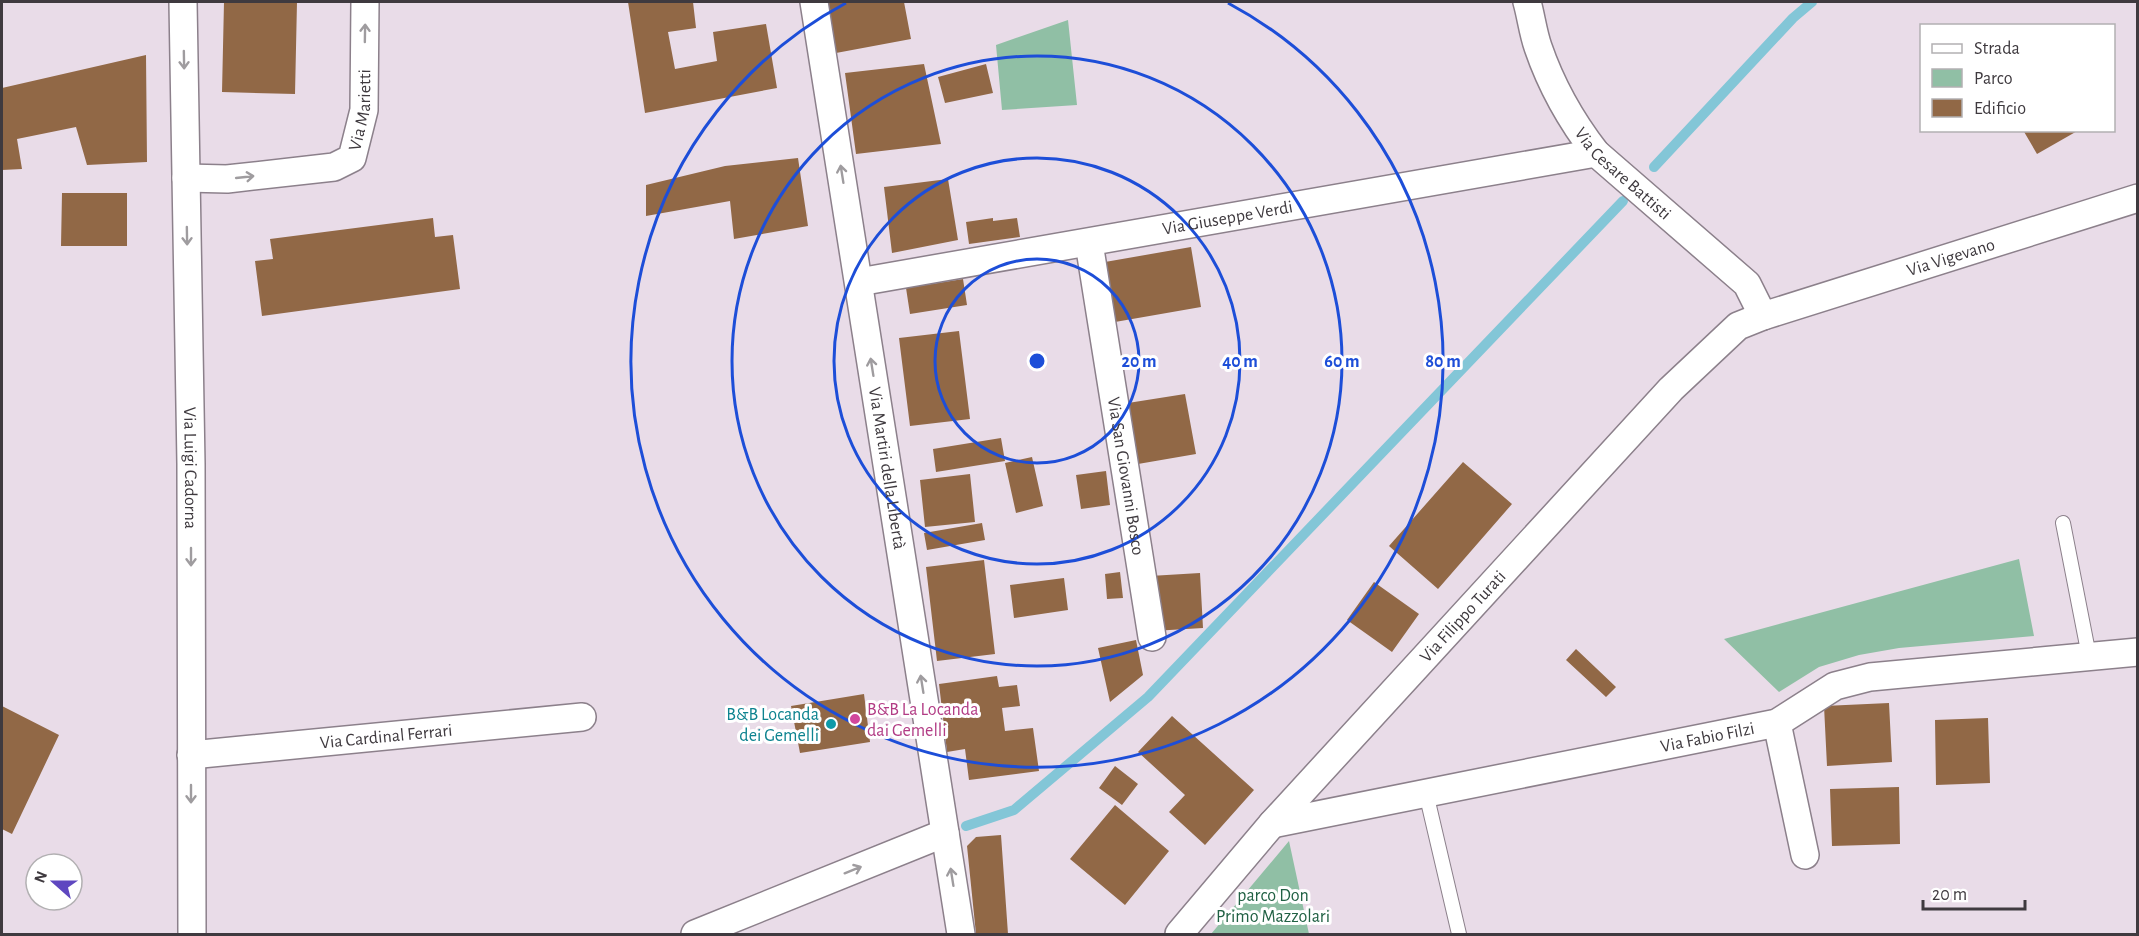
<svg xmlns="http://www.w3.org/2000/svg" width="2139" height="936" font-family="'Alegreya Sans',sans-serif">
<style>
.green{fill:#90bfa5}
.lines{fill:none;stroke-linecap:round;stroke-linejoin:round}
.stream{stroke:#83c6d7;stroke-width:10}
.building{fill:#916846}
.service-casing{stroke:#8c808b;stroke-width:16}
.minor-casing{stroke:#8c808b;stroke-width:30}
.service{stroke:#fff;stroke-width:14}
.minor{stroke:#fff;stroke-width:27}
.oneway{stroke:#9f9c9f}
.ring{fill:none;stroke:#1d4ed8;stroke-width:3}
.hotel-dot{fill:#d1479c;stroke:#fff;stroke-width:2}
.culture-dot{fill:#0f9aa8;stroke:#fff;stroke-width:2}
.labels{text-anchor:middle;stroke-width:6;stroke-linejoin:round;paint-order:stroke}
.street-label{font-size:18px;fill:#3f3a3f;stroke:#fff}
.hotel-label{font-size:18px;fill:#b23c85;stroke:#fff;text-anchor:start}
.culture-label{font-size:18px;fill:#0d838f;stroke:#fff;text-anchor:end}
.park-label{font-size:18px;fill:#216144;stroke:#fff}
.centre{fill:#1d4ed8;stroke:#fff;stroke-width:3}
.ring-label{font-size:18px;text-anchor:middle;font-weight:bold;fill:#1d4ed8;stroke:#fff;stroke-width:6;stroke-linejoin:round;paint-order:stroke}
</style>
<rect width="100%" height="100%" fill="#e9dce8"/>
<!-- green -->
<path class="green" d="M 1068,20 L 1077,105 L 1002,110 L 996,45 Z
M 2019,559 L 2034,636 L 1899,648 L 1859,655 L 1819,667 L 1779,692 L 1724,639 Z
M 1289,841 L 1309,934 L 1211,934 Z"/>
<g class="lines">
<!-- stream -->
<path class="stream" d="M 1654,167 L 1793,18 L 1812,2
M 966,826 L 1014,810 L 1148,697 L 1623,201"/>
</g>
<!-- building -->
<path class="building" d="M 224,2 L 297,2 L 295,94 L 222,92 Z
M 628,2 L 693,2 L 696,28 L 668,32 L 675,69 L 717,61 L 713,32 L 766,24 L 777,88 L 645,113 Z
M 827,2 L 904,2 L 911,39 L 836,53 Z
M 146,55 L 147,162 L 87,165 L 76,127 L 17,139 L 22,169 L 2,170 L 2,88 Z
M 924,64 L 941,144 L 856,154 L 845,73 Z
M 986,64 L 993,93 L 945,103 L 938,77 Z
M 2023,130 L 2079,130 L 2037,154 Z
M 798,158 L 808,226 L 734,239 L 730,201 L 646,216 L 646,185 L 725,166 Z
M 948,179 L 958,240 L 892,253 L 884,187 Z
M 62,193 L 127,193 L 127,246 L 61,246 Z
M 433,218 L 435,237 L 453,235 L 460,289 L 262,316 L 255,261 L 273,259 L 270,239 Z
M 993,218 L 993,221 L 1017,218 L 1020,237 L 969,244 L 966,222 Z
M 1191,247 L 1201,307 L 1115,322 L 1105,262 Z
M 963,279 L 967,305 L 910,314 L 906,288 Z
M 959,331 L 970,419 L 910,426 L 899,338 Z
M 1185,394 L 1196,454 L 1138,464 L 1128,403 Z
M 1001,438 L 1005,461 L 936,472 L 933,449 Z
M 1032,457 L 1043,506 L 1016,513 L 1005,463 Z
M 1463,462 L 1512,504 L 1438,589 L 1389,546 Z
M 1106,471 L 1110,505 L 1081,509 L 1076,475 Z
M 970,474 L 975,522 L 925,527 L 920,480 Z
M 982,523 L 985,540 L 927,550 L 924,533 Z
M 984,560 L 995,654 L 937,661 L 926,567 Z
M 1120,572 L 1123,598 L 1107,599 L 1105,574 Z
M 1200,573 L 1203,628 L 1153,631 L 1150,576 Z
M 1064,578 L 1068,610 L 1014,618 L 1010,585 Z
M 1374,582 L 1419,614 L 1392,652 L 1347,620 Z
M 1136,640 L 1143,675 L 1110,702 L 1098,648 Z
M 1576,649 L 1616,687 L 1606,697 L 1566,660 Z
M 997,676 L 999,687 L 1017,685 L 1020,706 L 1002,708 L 1005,731 L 1033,728 L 1039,771 L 969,780 L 965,749 L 947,752 L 939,684 Z
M 864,694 L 870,742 L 800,753 L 791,706 Z
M 1889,703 L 1892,762 L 1827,766 L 1824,706 Z
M 2,706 L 59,735 L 12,834 L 2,829 Z
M 1172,716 L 1254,790 L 1205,845 L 1169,812 L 1185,795 L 1138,752 Z
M 1988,718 L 1990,783 L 1936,785 L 1935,720 Z
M 1115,766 L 1138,784 L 1122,805 L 1099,788 Z
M 1899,787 L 1900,844 L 1832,846 L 1830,789 Z
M 1115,805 L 1169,851 L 1125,905 L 1070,859 Z
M 1001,835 L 1008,934 L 976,934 L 967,846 L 976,837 Z"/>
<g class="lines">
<!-- service casing -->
<g class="service-casing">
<path id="service" d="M 2063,523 L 2089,656
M 1426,793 L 1459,934"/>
</g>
<!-- minor casing -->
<g class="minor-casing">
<g id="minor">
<path id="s1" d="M 183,2 L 191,464 L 192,934"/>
<path id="s2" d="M 814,2 L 961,934"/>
<path id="s3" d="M 1527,2 C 1531,16 1533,33 1538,47 C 1551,85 1572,122 1596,153 L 1747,284 L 1763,316"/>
<path id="s4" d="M 186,178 L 227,179 L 334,167 L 352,158 L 364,110 L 365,2"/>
<path id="s5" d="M 1089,243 L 1152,637"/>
<path id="s6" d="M 859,282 L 1596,153"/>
<path d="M 1777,723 L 1805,855"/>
<path id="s7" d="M 191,755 L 582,717"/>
<path id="s8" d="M 1272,824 L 1777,723 L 1835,686 L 1870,677 L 2138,652"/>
<path d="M 695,934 L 945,833"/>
<path id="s9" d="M 1179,934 L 1272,824 L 1671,389 L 1738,326 L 1763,316 L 2138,198"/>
</g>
</g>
<!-- service -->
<use href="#service" class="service"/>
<!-- minor -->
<use href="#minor" class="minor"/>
</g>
<!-- one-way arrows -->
<defs><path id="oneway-shaft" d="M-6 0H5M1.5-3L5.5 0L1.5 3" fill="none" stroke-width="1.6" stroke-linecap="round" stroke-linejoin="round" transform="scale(1.5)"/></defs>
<g class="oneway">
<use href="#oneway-shaft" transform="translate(365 33) rotate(-89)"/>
<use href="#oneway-shaft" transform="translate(184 60) rotate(89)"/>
<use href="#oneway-shaft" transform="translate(842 174) rotate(-99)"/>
<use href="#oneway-shaft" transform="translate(245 177) rotate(-6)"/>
<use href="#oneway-shaft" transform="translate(187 236) rotate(89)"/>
<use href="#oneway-shaft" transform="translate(872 367) rotate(-99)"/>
<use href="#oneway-shaft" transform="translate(191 557) rotate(90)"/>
<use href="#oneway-shaft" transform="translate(922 684) rotate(-99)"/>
<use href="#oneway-shaft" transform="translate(191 794) rotate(90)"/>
<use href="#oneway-shaft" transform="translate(853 870) rotate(-22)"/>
<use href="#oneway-shaft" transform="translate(952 877) rotate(-99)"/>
</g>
<!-- distance rings -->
<g class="ring">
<circle cx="1037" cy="361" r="102"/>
<circle cx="1037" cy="361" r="203"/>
<circle cx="1037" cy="361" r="305"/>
<path d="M1228 3A406 406 0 1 1 846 3"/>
</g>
<!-- markers -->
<circle class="hotel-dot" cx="855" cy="719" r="6"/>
<circle class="culture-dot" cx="831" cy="724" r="6"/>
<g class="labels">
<!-- street labels -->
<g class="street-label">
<text dy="6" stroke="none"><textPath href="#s4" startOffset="218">Via Marietti</textPath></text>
<text dy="6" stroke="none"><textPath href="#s3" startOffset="201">Via Cesare Battisti</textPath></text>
<text dy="6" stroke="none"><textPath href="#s6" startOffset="374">Via Giuseppe Verdi</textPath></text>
<text dy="6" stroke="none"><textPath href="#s9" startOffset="1050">Via Vigevano</textPath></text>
<text dy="6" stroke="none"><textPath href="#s1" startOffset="466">Via Luigi Cadorna</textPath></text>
<text dy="6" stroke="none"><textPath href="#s2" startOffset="472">Via Martiri della Libertà</textPath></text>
<text dy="6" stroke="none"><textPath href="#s5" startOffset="236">Via San Giovanni Bosco</textPath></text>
<text dy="6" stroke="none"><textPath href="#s9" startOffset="426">Via Filippo Turati</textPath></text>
<text dy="6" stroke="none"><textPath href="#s7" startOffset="196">Via Cardinal Ferrari</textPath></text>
<text dy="6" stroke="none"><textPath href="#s8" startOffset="444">Via Fabio Filzi</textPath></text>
</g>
<!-- hotel labels -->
<g class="hotel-label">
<text x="867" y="715">B&amp;B La Locanda<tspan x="867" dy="21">dai Gemelli</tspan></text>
</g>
<!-- culture labels -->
<g class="culture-label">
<text x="819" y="720">B&amp;B Locanda<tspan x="819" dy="21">dei Gemelli</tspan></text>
</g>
<!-- park labels -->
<g class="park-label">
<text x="1273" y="901">parco Don<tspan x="1273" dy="21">Primo Mazzolari</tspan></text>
</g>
</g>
<circle cx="1037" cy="361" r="9" class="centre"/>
<g class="ring-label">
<text x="1139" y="367">20 m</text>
<text x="1240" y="367">40 m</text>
<text x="1342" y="367">60 m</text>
<text x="1443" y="367">80 m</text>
</g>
<!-- border -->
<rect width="2139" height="936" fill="none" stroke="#3f3a3f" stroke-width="6"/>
<!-- legend -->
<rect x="1920" y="24" width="195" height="108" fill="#ffffff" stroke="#b2b0b2" stroke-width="1.5"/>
<rect x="1932" y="44" width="30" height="9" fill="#ffffff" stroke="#b2b0b2" stroke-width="1.5"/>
<text x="1974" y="54" font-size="18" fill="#3f3a3f">Strada</text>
<rect x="1932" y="69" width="30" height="18" fill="#90bfa5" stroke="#b2b0b2" stroke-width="1.5"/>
<text x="1974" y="84" font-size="18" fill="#3f3a3f">Parco</text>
<rect x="1932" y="99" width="30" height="18" fill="#916846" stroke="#b2b0b2" stroke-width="1.5"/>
<text x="1974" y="114" font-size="18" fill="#3f3a3f">Edificio</text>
<!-- north arrow -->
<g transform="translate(54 882) rotate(291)"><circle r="28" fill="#ffffff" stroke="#b2b0b2" stroke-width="1.5"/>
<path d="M0-4.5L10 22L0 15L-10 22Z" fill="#5f47c0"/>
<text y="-9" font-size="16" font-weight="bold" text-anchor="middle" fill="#3f3a3f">N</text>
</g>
<!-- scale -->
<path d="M1923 900v9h102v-9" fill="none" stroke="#3f3a3f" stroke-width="3"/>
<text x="1932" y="900" font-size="18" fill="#3f3a3f" stroke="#ffffff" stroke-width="4.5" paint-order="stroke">20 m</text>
</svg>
